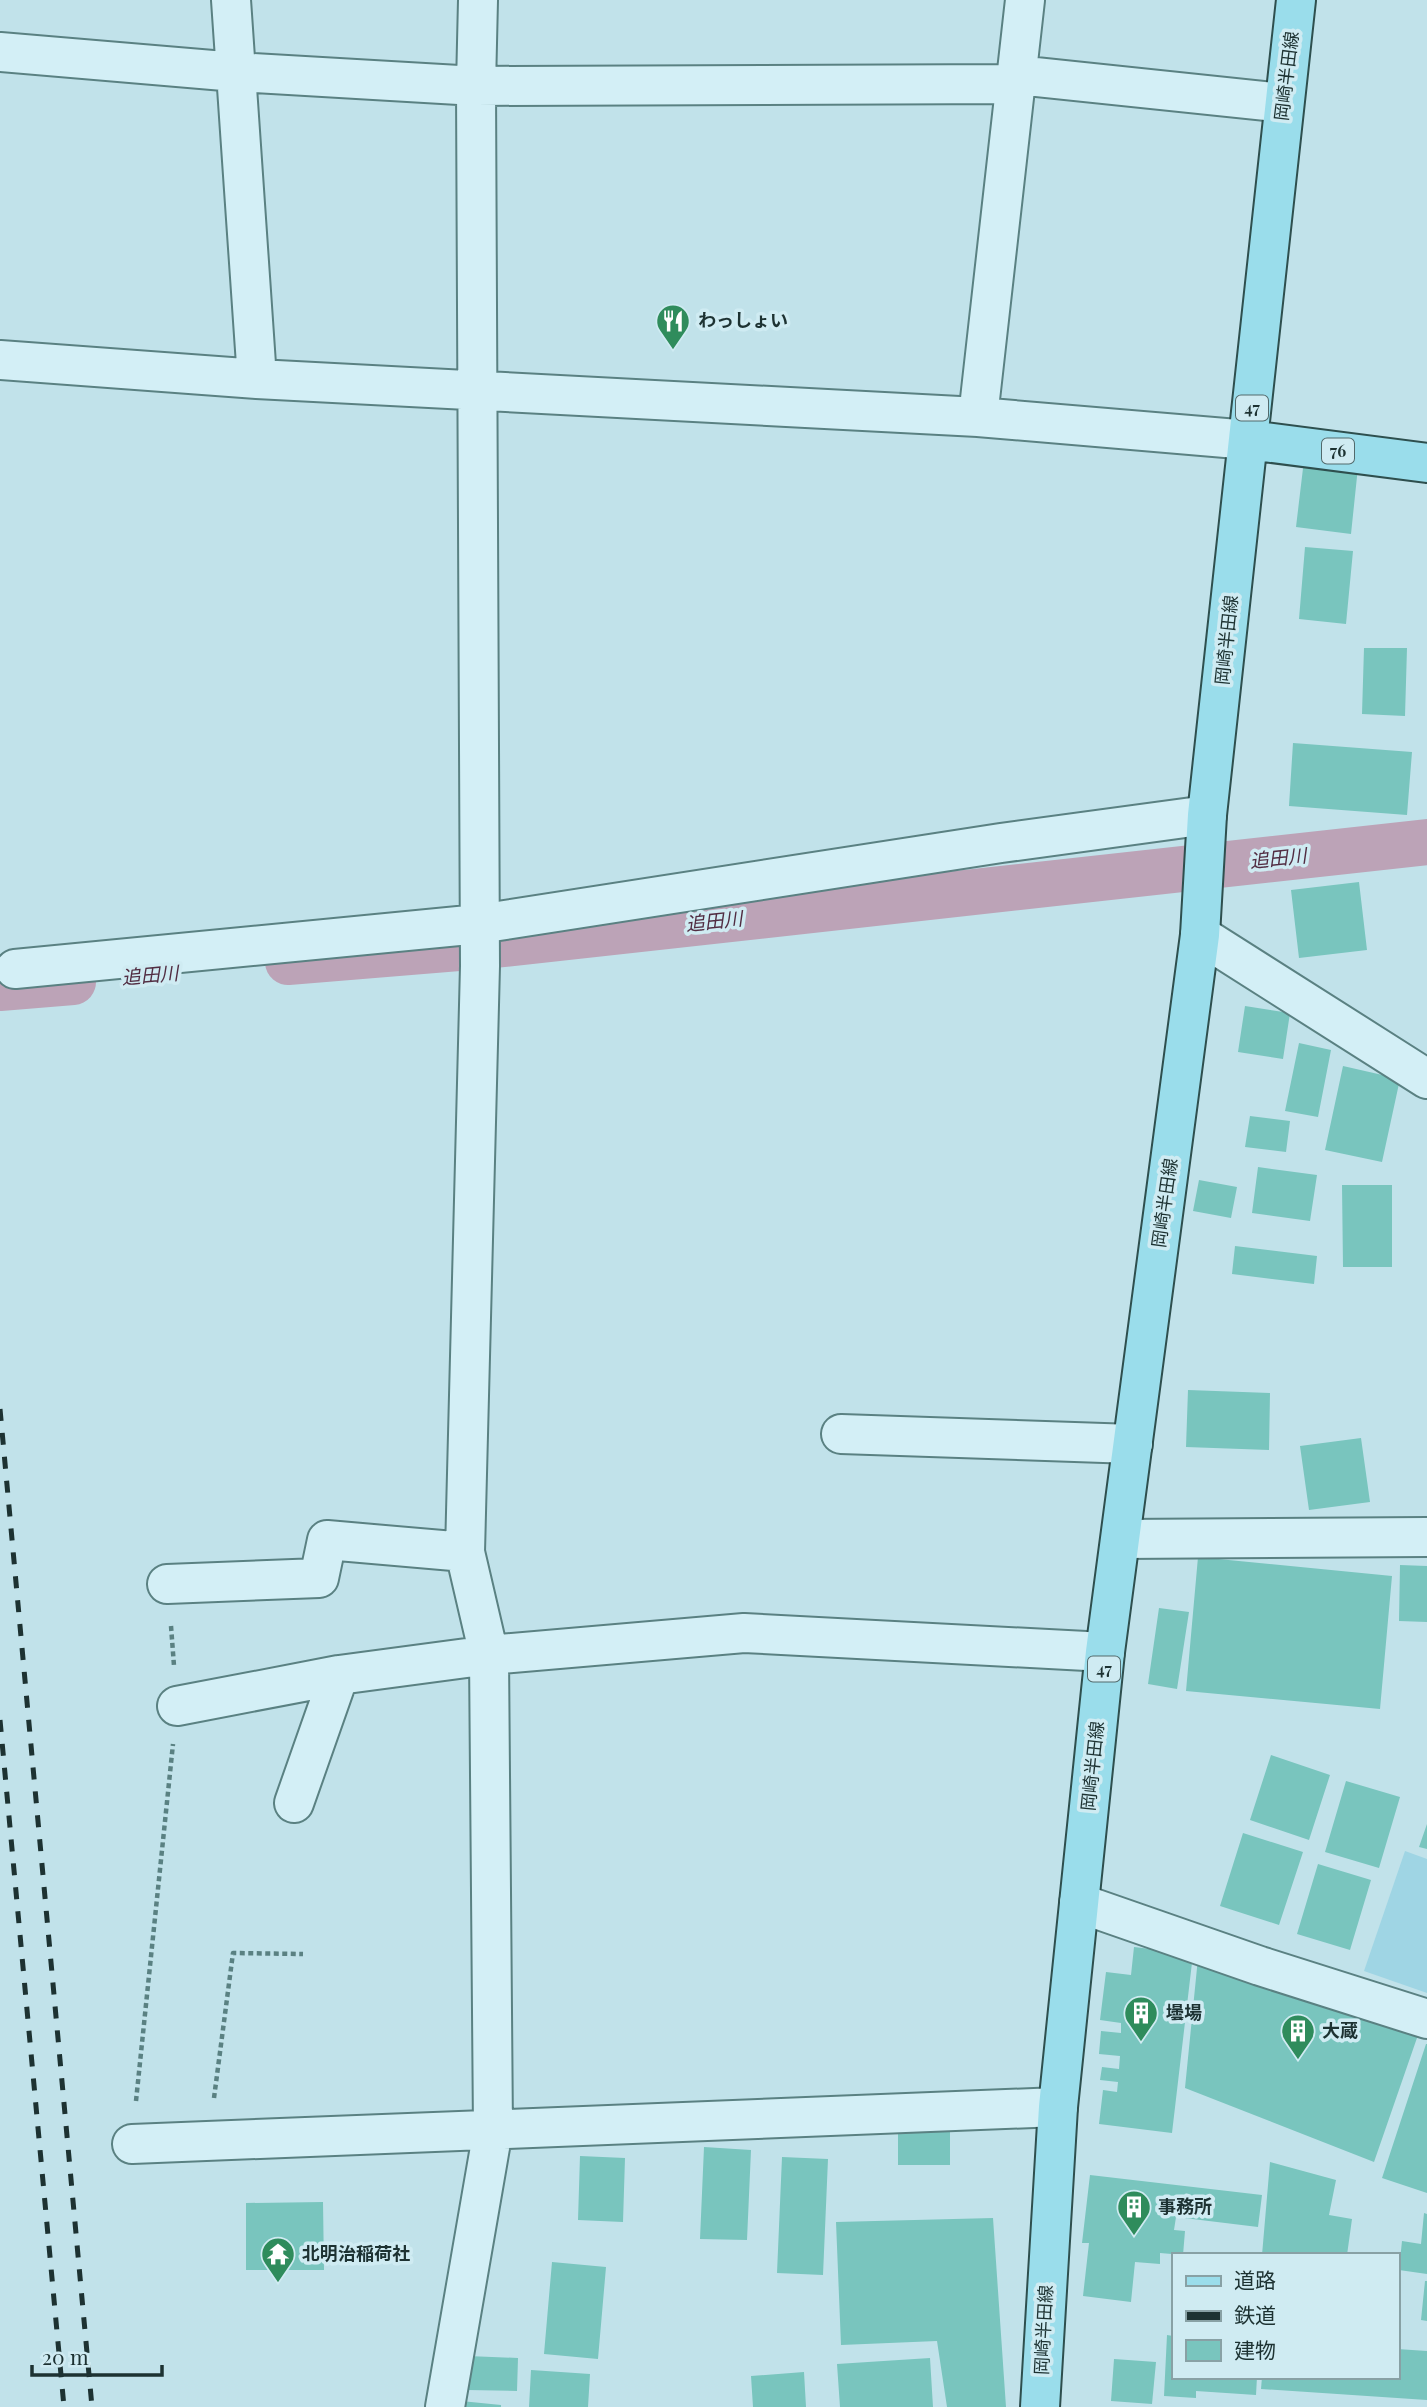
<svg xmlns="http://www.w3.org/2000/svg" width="1427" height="2407" font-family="'Playfair Display','Noto Sans JP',serif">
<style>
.sand{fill:#9fd5e4}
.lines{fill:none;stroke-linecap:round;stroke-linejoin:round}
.canal{stroke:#bca3b7;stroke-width:46}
.building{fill:#79c5be}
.minor-casing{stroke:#5a8182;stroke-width:42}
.major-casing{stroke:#2e4f4e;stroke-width:42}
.path{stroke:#5a8182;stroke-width:4.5;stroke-dasharray:5 3.5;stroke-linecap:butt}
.minor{stroke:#d3eff6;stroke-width:38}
.major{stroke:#9addeb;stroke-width:38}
.rail{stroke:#1d3232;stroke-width:5;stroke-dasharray:12 12;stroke-linecap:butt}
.labels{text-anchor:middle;stroke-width:7;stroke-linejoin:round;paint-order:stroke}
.shield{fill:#cfebf2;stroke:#526a6c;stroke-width:2}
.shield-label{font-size:16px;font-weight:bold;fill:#1d3232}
.street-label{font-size:18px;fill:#1d3232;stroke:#cfebf2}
.poi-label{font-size:18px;font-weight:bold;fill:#1d3232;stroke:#cfebf2;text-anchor:start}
.water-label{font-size:19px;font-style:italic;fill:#512d42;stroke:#cfebf2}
</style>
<rect width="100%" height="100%" fill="#c1e2ea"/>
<!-- sand -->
<path class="sand" d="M 1405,1851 L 1427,1859 L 1427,1993 L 1364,1971 Z"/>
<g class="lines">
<!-- canal -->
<path class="canal" d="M 288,962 L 495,945 L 1427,842
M 0,988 L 73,982"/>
</g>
<!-- building -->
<path class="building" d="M 1304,460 L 1358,467 L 1351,534 L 1296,527 Z
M 1305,547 L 1353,551 L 1346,624 L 1299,619 Z
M 1364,648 L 1407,648 L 1405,716 L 1362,714 Z
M 1293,743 L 1412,752 L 1407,815 L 1289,806 Z
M 1359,882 L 1367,950 L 1299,958 L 1291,890 Z
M 1245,1006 L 1290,1013 L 1283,1059 L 1238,1052 Z
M 1299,1043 L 1331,1050 L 1318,1117 L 1285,1111 Z
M 1343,1066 L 1400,1079 L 1382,1162 L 1325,1150 Z
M 1250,1116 L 1290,1121 L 1286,1152 L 1245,1147 Z
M 1258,1167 L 1317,1175 L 1310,1221 L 1252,1213 Z
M 1199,1180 L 1237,1187 L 1231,1218 L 1193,1211 Z
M 1342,1185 L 1392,1185 L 1392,1267 L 1343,1267 Z
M 1235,1246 L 1317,1256 L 1314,1284 L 1232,1274 Z
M 1188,1390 L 1270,1393 L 1269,1450 L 1186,1447 Z
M 1361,1438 L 1370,1502 L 1309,1510 L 1300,1446 Z
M 1198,1557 L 1392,1576 L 1380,1709 L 1186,1691 Z
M 1400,1565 L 1427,1566 L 1427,1622 L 1399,1621 Z
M 1159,1608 L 1189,1612 L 1177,1689 L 1148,1684 Z
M 1271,1755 L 1330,1775 L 1309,1840 L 1250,1820 Z
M 1346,1781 L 1400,1797 L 1379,1868 L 1325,1852 Z
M 1427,1824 L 1427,1849 L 1419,1847 Z
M 1243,1833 L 1303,1852 L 1279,1925 L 1220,1906 Z
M 1318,1864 L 1371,1880 L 1350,1950 L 1297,1934 Z
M 1134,1947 L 1193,1954 L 1172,2133 L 1099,2124 L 1103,2090 L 1117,2092 L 1118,2082 L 1100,2080 L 1102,2067 L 1119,2069 L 1120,2056 L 1099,2054 L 1101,2031 L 1121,2033 L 1121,2023 L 1100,2020 L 1106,1972 L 1131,1975 Z
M 1198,1958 L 1418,2035 L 1374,2162 L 1185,2088 Z
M 1426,2044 L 1427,2044 L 1427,2193 L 1382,2178 Z
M 898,2129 L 950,2129 L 950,2165 L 898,2165 Z
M 704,2147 L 751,2150 L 747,2240 L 700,2239 Z
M 580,2156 L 625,2158 L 623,2222 L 578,2220 Z
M 782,2157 L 828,2159 L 823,2275 L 777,2273 Z
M 1270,2162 L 1336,2180 L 1329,2215 L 1352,2219 L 1347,2255 L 1262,2255 Z
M 1090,2175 L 1262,2195 L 1258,2227 L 1176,2217 L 1174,2230 L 1185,2231 L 1183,2255 L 1160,2253 L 1160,2264 L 1135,2262 L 1131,2302 L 1083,2296 L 1089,2243 L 1082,2243 Z
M 323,2202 L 324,2270 L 246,2270 L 246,2203 Z
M 1424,2213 L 1427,2214 L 1427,2274 L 1399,2270 L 1402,2241 L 1421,2244 Z
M 993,2218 L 1006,2407 L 947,2407 L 937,2341 L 841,2345 L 836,2222 Z
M 552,2262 L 606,2267 L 598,2359 L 544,2354 Z
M 1425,2281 L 1427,2281 L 1427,2321 L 1421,2320 Z
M 1167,2335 L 1173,2336 L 1173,2377 L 1257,2377 L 1256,2395 L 1196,2391 L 1196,2398 L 1164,2396 Z
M 1397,2349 L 1427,2351 L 1427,2400 L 1261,2389 L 1262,2377 L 1397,2377 Z
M 468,2356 L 518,2358 L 517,2391 L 467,2390 Z
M 930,2358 L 933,2407 L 840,2407 L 837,2364 Z
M 1114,2359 L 1156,2362 L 1152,2404 L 1111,2401 Z
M 531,2370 L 590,2374 L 588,2407 L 529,2407 Z
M 804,2372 L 806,2407 L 753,2407 L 751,2376 Z
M 461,2401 L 501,2405 L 501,2407 L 461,2407 Z"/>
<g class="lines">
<!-- minor casing -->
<g class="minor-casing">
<path id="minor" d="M 231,0 L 257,379
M 0,52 L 236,72 L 476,86 L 1014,84
M 1016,75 L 1284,103
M 0,360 L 257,379 L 978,417 L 1249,440
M 978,417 L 1025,0
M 1200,935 L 1427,1079
M 15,969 L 479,924 L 1001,843 L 1207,815
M 841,1434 L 1133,1444
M 1121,1539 L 1427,1537
M 167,1584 L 319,1578 L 327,1540 L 465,1552
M 177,1706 L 339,1675 L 489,1655 L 744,1633 L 1105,1652
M 294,1803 L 339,1675
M 1079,1903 L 1260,1966 L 1427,2019
M 132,2144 L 1058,2107
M 445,2407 L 493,2130 L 489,1655 L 465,1552 L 480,966 L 476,86 L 478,0"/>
</g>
<!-- major casing -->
<g class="major-casing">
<path id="major" d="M 1249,440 L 1427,463
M 1040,2407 L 1058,2107 L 1105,1652 L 1200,935 L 1207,815 L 1296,0"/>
</g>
<!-- path -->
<path class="path" d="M 171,1626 L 174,1666
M 214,2098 L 233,1953 L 303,1954
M 136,2101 L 173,1744"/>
<!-- minor -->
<use href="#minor" class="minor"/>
<!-- major -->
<use href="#major" class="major"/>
<!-- rail -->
<path class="rail" d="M 0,1409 L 92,2407
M 0,1720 L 64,2407"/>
</g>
<!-- icons -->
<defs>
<g id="restaurant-pin" transform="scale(1.75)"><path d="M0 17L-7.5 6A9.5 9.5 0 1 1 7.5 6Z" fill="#2f8c5c" stroke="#cfebf2"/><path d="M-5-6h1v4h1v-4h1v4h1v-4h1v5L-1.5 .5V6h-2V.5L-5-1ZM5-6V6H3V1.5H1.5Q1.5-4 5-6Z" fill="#fff"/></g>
<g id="building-pin" transform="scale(1.75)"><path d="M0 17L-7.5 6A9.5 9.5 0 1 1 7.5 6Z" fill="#2f8c5c" stroke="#cfebf2"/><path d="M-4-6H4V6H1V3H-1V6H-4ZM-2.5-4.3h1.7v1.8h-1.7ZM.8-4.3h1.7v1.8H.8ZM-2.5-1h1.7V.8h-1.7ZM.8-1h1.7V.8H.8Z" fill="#fff"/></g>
<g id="temple-pin" transform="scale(1.75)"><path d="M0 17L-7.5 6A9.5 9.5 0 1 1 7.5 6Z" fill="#2f8c5c" stroke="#cfebf2"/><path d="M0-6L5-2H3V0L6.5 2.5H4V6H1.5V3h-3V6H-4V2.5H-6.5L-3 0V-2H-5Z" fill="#fff"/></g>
</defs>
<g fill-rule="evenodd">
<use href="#restaurant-pin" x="673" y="321"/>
<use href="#building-pin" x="1141" y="2013"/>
<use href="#building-pin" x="1298" y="2031"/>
<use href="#building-pin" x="1134" y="2207"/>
<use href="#temple-pin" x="278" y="2254"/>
</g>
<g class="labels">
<!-- shield labels -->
<g class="shield">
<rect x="1236" y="395.5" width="32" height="25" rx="5"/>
<rect x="1322" y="438.5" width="32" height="25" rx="5"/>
<rect x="1088" y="1656.5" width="32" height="25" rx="5"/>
</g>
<g class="shield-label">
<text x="1252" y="414">47</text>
<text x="1338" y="457">76</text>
<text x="1104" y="1675">47</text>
</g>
<!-- street labels -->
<g class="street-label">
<text transform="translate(1287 76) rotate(-83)" y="6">岡崎半田線</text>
<text transform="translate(1227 640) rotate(-84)" y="6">岡崎半田線</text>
<text transform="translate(1165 1203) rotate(-82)" y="6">岡崎半田線</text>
<text transform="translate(1093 1766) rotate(-84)" y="6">岡崎半田線</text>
<text transform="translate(1044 2330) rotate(-87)" y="6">岡崎半田線</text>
</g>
<!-- poi labels -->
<g class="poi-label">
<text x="698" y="327">わっしょい</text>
<text x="1166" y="2019">壜場</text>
<text x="1322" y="2037">大蔵</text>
<text x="1158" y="2213">事務所</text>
<text x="302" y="2260">北明治稲荷社</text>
</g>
<!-- water labels -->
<g class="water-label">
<text transform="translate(1278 858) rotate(-6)" y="7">追田川</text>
<text transform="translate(714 921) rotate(-6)" y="7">追田川</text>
<text transform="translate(150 975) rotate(-5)" y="7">追田川</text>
</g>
</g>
<!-- legend -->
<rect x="1172" y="2253" width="228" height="126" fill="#cfebf2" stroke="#88a1a5" stroke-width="2"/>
<rect x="1186" y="2276" width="35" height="10" fill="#9addeb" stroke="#88a1a5" stroke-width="2"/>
<text x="1234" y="2288" font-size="21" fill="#1d3232">道路</text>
<rect x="1186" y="2311" width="35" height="10" fill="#1d3232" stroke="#88a1a5" stroke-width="2"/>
<text x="1234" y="2323" font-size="21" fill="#1d3232">鉄道</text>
<rect x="1186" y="2340" width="35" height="21" fill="#79c5be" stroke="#88a1a5" stroke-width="2"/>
<text x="1234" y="2358" font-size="21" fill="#1d3232">建物</text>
<!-- scale -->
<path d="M32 2365v10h130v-10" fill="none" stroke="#1d3232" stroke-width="3.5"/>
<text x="42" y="2365" font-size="21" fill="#1d3232" stroke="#cfebf2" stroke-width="5" paint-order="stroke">20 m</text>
</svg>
